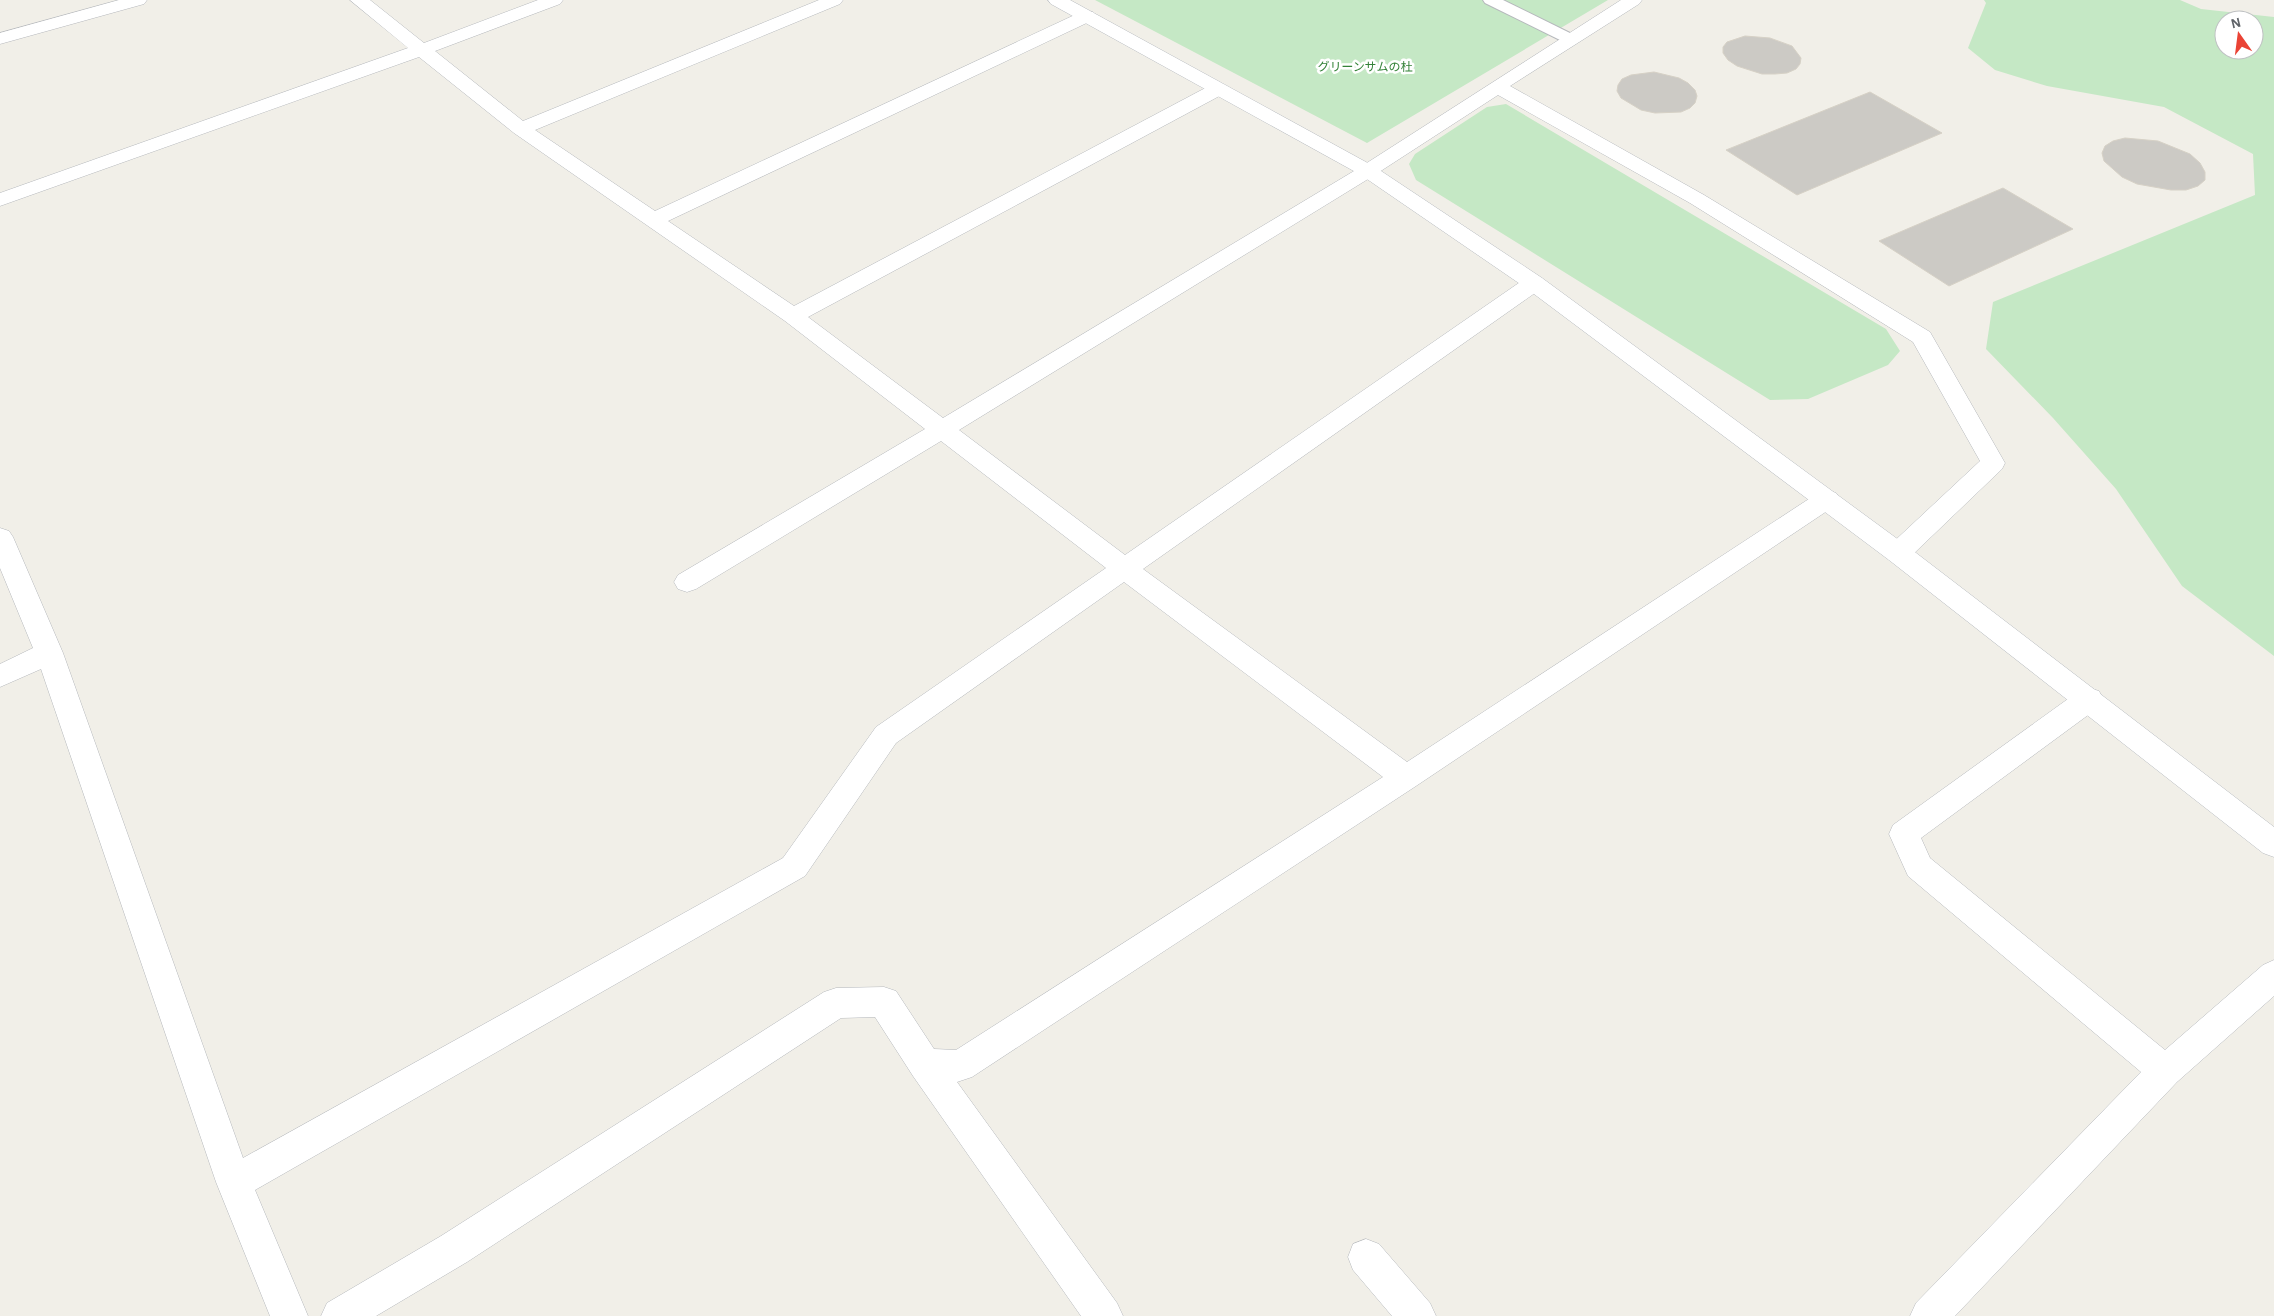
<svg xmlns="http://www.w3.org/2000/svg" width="2274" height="1316" font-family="'Alegreya Sans','Noto Sans JP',sans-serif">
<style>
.green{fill:#c5e8c5;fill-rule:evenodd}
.building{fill:#cccac5;stroke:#d6d1c6}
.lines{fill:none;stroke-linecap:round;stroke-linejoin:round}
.lane-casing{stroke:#b5b8bc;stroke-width:2}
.street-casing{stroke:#b5b8bc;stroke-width:1}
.secondary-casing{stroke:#b6babf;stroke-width:1}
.lane{fill:#fff;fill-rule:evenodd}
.street{fill:#fff;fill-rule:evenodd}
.secondary{fill:#fff;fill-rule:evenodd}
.labels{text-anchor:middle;stroke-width:5;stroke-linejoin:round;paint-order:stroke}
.far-park-label{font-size:12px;fill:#348238;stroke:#fff}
</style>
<rect width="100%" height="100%" fill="#f1efe8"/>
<!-- green -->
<path class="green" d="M 1095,0 L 1608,0 L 1367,143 Z
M 1984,0 L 2180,0 L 2201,9 L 2274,17 L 2274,656 L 2182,586 L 2116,489 L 2053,418 L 1986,349 L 1993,302 L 2255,195 L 2253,154 L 2164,107 L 2047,86 L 1995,70 L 1968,48 L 1986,3 ZM 2224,20 L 2254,20 L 2254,50 L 2224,50 Z
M 1506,104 L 1886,329 L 1900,351 L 1888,365 L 1808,399 L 1770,400 L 1416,180 L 1409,164 L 1415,154 L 1487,107 Z"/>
<!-- building -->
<path class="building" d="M 1745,36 L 1770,38 L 1792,46 L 1801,58 L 1800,64 L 1796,69 L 1787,73 L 1775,74 L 1762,74 L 1737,66 L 1728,60 L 1723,53 L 1723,47 L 1727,42 Z
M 1654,72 L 1679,78 L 1688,83 L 1695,90 L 1697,96 L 1695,103 L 1690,108 L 1681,112 L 1655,113 L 1641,110 L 1621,98 L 1617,91 L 1618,85 L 1622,79 L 1631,75 Z
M 1870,92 L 1942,133 L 1797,195 L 1726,150 Z
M 2125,138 L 2158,141 L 2190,154 L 2200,163 L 2205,172 L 2205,180 L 2198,186 L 2186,190 L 2171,190 L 2137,184 L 2122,177 L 2104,161 L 2102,153 L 2105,146 L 2113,141 Z
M 2003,188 L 2073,229 L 1949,286 L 1879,241 Z"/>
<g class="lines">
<!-- lane casing -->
<g class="lane-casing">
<path id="lane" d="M 1483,0 L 1503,0 L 1574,35 L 1576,38 L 1574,41 L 1562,41 L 1485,3 Z"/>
</g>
<!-- street casing -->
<g class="street-casing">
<path id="street" d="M 119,0 L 147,0 L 144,4 L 0,44 L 0,33 Z
M 350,0 L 370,0 L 424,43 L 538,0 L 563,0 L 560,4 L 435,51 L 523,121 L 819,0 L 843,0 L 840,4 L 535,130 L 655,211 L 1081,12 L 1093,12 L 1096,16 L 1093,20 L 668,221 L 794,306 L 1211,85 L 1218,83 L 1225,85 L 1227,89 L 1225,93 L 808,317 L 943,418 L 1359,168 L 1621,0 L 1642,0 L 1639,4 L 1510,86 L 1704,195 L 1930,332 L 2005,463 L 2002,469 L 1907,560 L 1898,562 L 1889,560 L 1885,553 L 1889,546 L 1980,461 L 1913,342 L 1690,203 L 1498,95 L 1373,176 L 959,430 L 1125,555 L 1526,278 L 1534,276 L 1542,278 L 1545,283 L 1542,288 L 1143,569 L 1407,762 L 1818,493 L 1827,490 L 1836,493 L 1840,499 L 1836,505 L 1416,786 L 972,1077 L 957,1082 L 1117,1303 L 1123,1316 L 1081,1316 L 913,1076 L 875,1017 L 841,1018 L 467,1262 L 376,1316 L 321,1316 L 327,1303 L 441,1236 L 824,992 L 836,988 L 884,987 L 896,991 L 934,1049 L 956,1050 L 1383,777 L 1124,582 L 896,743 L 805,876 L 255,1190 L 308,1316 L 270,1316 L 216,1182 L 41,669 L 0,687 L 0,664 L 33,648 L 0,568 L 0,528 L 9,531 L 13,537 L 63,653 L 243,1158 L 783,858 L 876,727 L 1106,568 L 941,441 L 696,589 L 687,592 L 678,589 L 674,582 L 678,575 L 925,429 L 785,321 L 514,133 L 419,57 L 0,206 L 0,193 L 408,48 Z
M 2089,688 L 2099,691 L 2103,699 L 2099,707 L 1921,838 L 1930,858 L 2165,1050 L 2263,965 L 2274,960 L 2274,996 L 2177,1082 L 1955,1316 L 1910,1316 L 1916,1303 L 2141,1072 L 1908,876 L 1889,834 L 1893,825 L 2079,691 Z
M 1366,1239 L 1379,1244 L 1430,1303 L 1436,1316 L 1392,1316 L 1353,1270 L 1348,1257 L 1353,1244 Z"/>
</g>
<!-- secondary casing -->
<g class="secondary-casing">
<path id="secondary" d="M 1048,0 L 1070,0 L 1375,167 L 1542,278 L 1907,546 L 2274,827 L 2274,857 L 2263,853 L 1889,560 L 1526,288 L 1361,175 L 1051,4 Z"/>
</g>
<!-- lane -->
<use href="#lane" class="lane"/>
<!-- street -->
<use href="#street" class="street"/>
<!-- secondary -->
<use href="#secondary" class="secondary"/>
</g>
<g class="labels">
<!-- far-park labels -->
<g class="far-park-label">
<text x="1365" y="71">グリーンサムの杜</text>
</g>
</g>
<!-- north arrow -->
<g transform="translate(2239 35) rotate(346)"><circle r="24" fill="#ffffff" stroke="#bfc1c3"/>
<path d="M0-4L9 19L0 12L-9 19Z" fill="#ea4335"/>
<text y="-8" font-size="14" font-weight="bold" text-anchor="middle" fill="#5f6368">N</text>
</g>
</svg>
